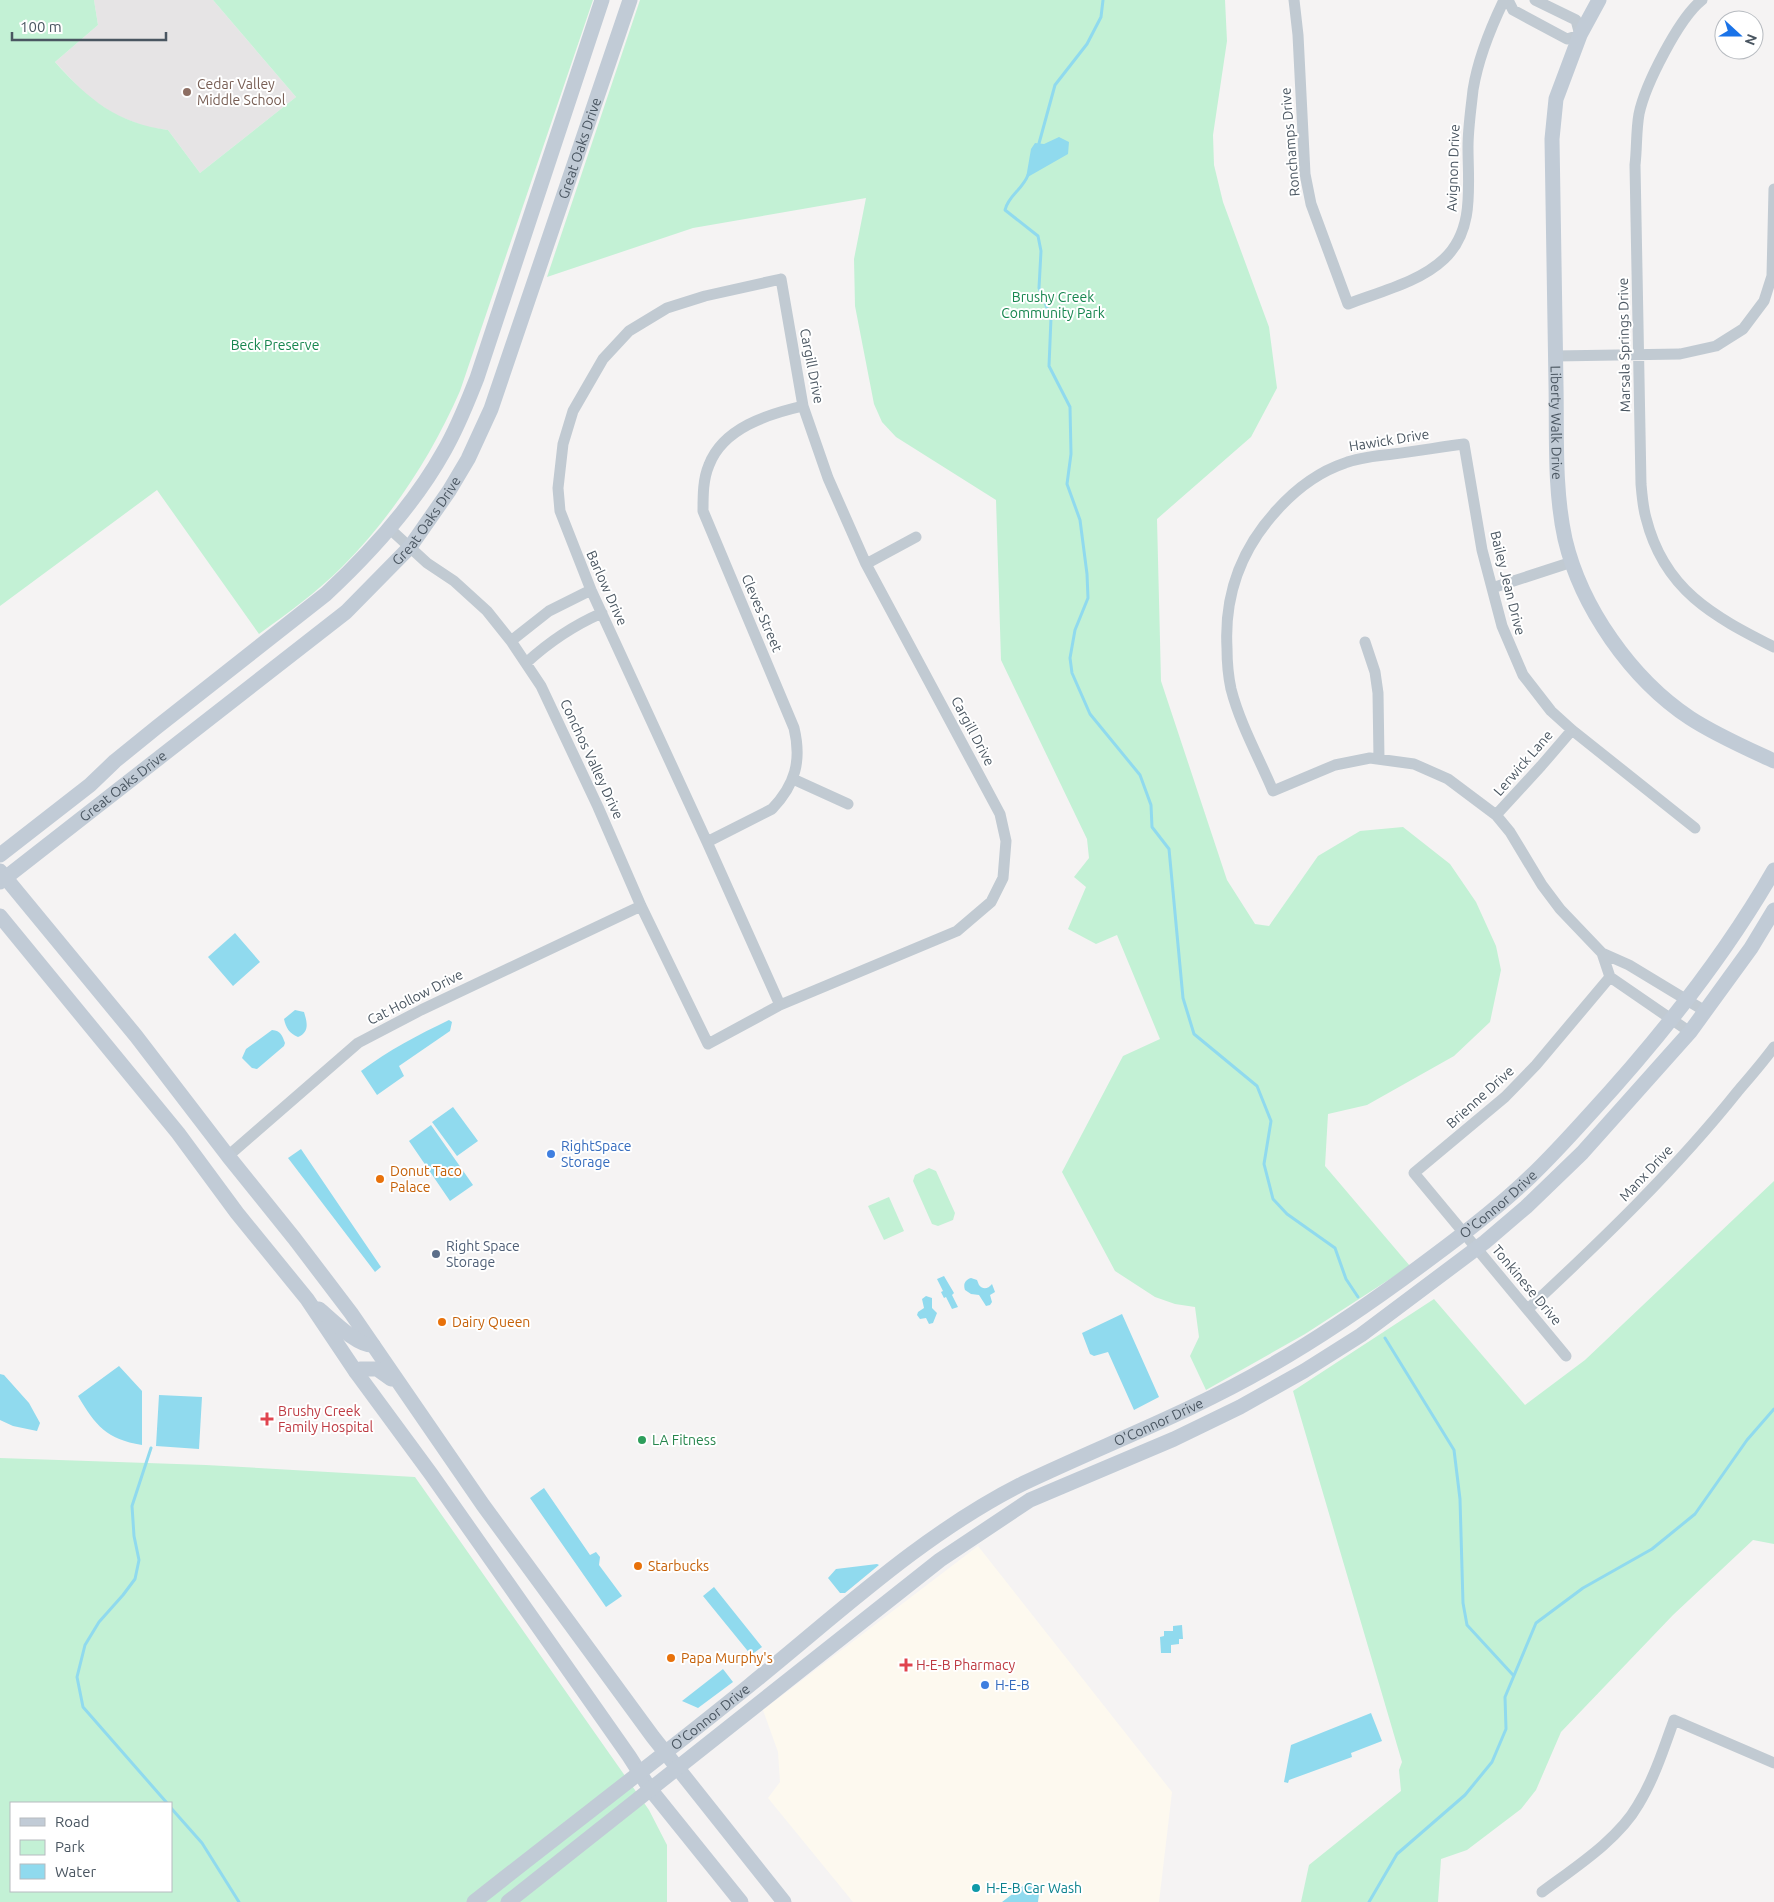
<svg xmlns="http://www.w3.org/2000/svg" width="1774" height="1902" font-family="Ubuntu,sans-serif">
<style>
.commercial{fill:#fdf9ef}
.education{fill:#e6e4e5}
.green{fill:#c3f1d5;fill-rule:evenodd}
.water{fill:#90daee}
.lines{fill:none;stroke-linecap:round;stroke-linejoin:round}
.stream{stroke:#90daee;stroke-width:3}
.street{stroke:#c1cad2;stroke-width:11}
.secondary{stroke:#c1cbd6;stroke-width:15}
.education-dot{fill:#8d6e63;stroke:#fff;stroke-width:2}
.shop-dot{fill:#3f7fe0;stroke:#fff;stroke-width:2}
.food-dot{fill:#e8710a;stroke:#fff;stroke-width:2}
.service-dot{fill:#5c6f8a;stroke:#fff;stroke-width:2}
.health-dot{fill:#e0444e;stroke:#fff;stroke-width:2}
.leisure-dot{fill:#2e9e5b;stroke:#fff;stroke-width:2}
.culture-dot{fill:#0f9aa8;stroke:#fff;stroke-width:2}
.labels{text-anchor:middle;stroke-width:4;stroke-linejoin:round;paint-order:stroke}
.education-label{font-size:14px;fill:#785e54;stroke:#fff;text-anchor:start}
.street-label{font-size:14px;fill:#4a5661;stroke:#fff}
.park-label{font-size:14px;fill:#17864f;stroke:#fff}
.shop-label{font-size:14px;fill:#366cbe;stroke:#fff;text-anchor:start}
.food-label{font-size:14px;fill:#c56008;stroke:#fff;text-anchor:start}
.service-label{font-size:14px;fill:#4e5e75;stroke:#fff;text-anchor:start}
.health-label{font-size:14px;fill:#be3a42;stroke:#fff;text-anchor:start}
.leisure-label{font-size:14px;fill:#27864d;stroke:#fff;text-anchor:start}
.culture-label{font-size:14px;fill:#0d838f;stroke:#fff;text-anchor:start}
</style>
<rect width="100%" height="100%" fill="#f5f3f3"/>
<!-- commercial -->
<path class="commercial" d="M 978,1546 L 1172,1792 L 1159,1902 L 853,1902 L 768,1798 L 780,1782 L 778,1752 L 763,1710 Z"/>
<!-- education -->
<path class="education" d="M 94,0 L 213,0 L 296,97 L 200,173 L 168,130 L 146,127 L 116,115 L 88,97 L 55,62 L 98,25 Z"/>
<!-- green -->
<path class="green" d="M 0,0 L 94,0 L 98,25 L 55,62 C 89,100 117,123 168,130 L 200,173 L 296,97 L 213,0 L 593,0 L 460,391 C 432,455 392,517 342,567 C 317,592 288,613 259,634 L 157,490 L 0,606 Z
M 640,0 L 1225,0 L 1227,41 L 1213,135 L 1214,165 L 1223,202 L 1269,327 L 1277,388 L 1251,437 L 1157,519 L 1161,681 L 1227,880 L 1255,924 L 1269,926 L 1318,856 L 1360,831 L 1403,827 L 1450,864 L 1476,902 L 1496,946 L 1501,970 L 1490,1022 L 1454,1056 L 1367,1105 L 1328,1114 L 1325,1166 L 1410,1266 L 1305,1334 L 1206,1390 L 1190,1356 L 1199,1337 L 1195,1307 L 1175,1304 L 1155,1297 L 1115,1271 L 1062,1172 L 1123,1056 L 1160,1039 L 1117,935 L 1096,944 L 1068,929 L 1086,887 L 1074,877 L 1089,858 L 1087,839 L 1001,660 L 996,500 L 896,437 L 882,422 L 874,404 L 855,306 L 854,259 L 866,198 L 693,228 L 547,277 Z
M 929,1168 L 936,1171 L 955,1213 L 953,1220 L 938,1226 L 932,1224 L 913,1181 L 915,1175 Z
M 1774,1181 L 1774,1544 L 1753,1540 L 1673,1615 L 1561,1732 L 1536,1790 L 1521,1809 L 1467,1850 L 1441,1859 L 1438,1902 L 1301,1902 L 1309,1865 L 1401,1791 L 1399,1770 L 1402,1762 L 1293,1391 L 1434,1299 L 1525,1405 L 1585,1360 Z
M 889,1197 L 904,1231 L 884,1240 L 868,1206 Z
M 0,1458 L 206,1465 L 415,1477 L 649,1810 L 667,1845 L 667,1902 L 0,1902 ZM 11,1803 L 171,1803 L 171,1891 L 11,1891 Z"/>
<!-- water -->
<path class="water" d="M 1059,137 L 1069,142 L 1068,154 L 1026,178 L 1031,149 L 1035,143 L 1044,144 Z
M 235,933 L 260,962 L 233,986 L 208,957 Z
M 295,1010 L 304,1012 C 307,1022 310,1032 298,1037 C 289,1033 286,1028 284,1019 Z
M 449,1020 L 452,1022 L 450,1031 L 399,1066 L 404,1076 L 377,1095 L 361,1071 C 389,1050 418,1035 449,1020 Z
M 272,1030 C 281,1031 282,1035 285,1043 L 284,1046 L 257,1069 L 252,1068 L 242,1058 L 246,1049 Z
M 453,1107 L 478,1141 L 457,1156 L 432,1122 Z
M 431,1125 L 473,1185 L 450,1201 L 409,1141 Z
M 301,1149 L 381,1267 L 375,1272 L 288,1158 Z
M 944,1276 L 954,1293 L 952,1295 L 958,1307 L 952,1309 L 946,1297 L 944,1298 L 941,1292 L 943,1291 L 937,1279 Z
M 971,1278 L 977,1280 L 979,1285 C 983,1290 988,1289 992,1284 L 995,1292 L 990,1295 L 992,1302 L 990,1305 L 986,1306 L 979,1295 L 971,1294 L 965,1290 C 963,1284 965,1280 971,1278 Z
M 926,1296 L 932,1298 L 932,1308 L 937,1313 L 933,1323 L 929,1324 L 926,1318 L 920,1319 L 917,1315 L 918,1312 L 924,1308 L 922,1299 Z
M 1122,1314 L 1159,1397 L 1134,1410 L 1108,1352 L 1094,1356 L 1090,1354 L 1082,1333 Z
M 119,1366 L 142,1391 L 142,1445 C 106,1439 96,1426 78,1396 Z
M 0,1374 L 4,1375 L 29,1403 L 40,1423 L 37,1431 L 13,1426 L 0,1420 Z
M 159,1395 L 202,1397 L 199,1449 L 156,1446 Z
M 544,1488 L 590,1555 L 596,1552 L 600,1557 L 599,1565 L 622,1596 L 606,1607 L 530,1498 Z
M 877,1564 L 879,1565 L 845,1593 L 840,1593 L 828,1578 L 836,1569 Z
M 714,1587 L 762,1647 L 751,1655 L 703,1596 Z
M 1182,1625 L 1183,1639 L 1179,1639 L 1179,1644 L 1171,1645 L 1171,1653 L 1161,1653 L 1160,1637 L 1164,1636 L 1164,1631 L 1173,1631 L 1173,1626 Z
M 723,1669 L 733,1682 L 698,1708 L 682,1701 Z
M 1371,1713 L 1382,1741 L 1351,1753 L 1352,1757 L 1289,1780 L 1288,1783 L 1284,1782 L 1291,1745 Z
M 1028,1882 L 1031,1883 L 1039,1894 L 1038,1902 L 1002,1902 Z"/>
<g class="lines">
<!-- stream -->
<path class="stream" d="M 1038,147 L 1055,85 L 1087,44 L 1101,17 L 1103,0
M 1028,175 C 1023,189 1008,196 1005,210 L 1038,236 L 1041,251 L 1039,288 L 1051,318 L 1049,366 L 1070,407 L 1071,454 L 1067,484 L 1080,520 L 1087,574 L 1088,598 L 1075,630 L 1070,658 L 1072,673 L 1090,714 L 1140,775 L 1151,805 L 1152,827 L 1169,849 L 1183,998 L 1194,1034 L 1257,1086 L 1271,1121 L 1264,1164 L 1273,1199 L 1287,1214 L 1335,1248 L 1346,1279 L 1358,1297
M 1385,1338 L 1454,1450 L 1460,1499 L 1463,1603 L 1467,1625 L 1513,1675
M 151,1448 L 132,1506 L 134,1536 L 139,1560 L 135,1579 L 123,1595 L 99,1622 L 85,1645 L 77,1677 L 83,1707 L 167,1803
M 171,1808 L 202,1843 L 239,1902
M 1369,1902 L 1397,1854 L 1465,1795 L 1492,1762 L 1506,1729 L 1505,1697 L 1536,1623 L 1583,1588 L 1652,1549 L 1695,1514 L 1747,1440 L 1774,1409"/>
<!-- street -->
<path class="street" d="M 1294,0 L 1298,35 L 1305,174 L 1311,204 L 1348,304 C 1379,292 1420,282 1444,259 C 1475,230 1468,186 1468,147 C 1468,128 1471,109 1473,90 C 1478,58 1490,29 1504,0
M 1508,0 L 1513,10 L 1567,39 L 1580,35 L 1576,20 L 1535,0
M 1702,0 C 1679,18 1645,85 1639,114 C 1636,131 1637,148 1635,165 L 1641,484 C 1642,495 1643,508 1646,518 C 1664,590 1713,616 1774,647
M 1555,356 L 1680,354 L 1716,346 L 1743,329 L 1764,301 L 1772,276 L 1774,189
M 390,529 L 427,563 L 454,581 L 487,611 L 511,641 L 541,686 L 598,807 L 641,906 L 708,1044 L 780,1005 L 957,931 L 991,902 L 1003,878 L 1006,841 L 1000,814 L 866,564 L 828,478 L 803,406 L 781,279 L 705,296 L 667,308 L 629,331 L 603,359 L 573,411 L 563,444 L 558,488 L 560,511 L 591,590 L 707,842 L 780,1005
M 866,564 L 916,537
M 1492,588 L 1572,562
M 511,641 L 549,611 L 591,590
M 1365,642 L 1375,672 L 1378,693 L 1379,759
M 526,663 C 550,641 572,626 602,613
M 793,779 L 848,804
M 1496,815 L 1541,766 L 1572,730
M 1695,828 L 1572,730 L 1551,711 L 1523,675 L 1502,626 L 1482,550 L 1464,444 C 1441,447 1417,451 1393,454 C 1377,456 1360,457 1345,463 C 1318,472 1296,489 1277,510 C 1241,549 1224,594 1227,648 C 1227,662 1228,675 1231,689 C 1240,724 1259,758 1273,791 L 1335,765 L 1370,758 L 1414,764 L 1448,779 L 1496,815 L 1510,832 L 1542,885 L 1560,909 L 1602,953 L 1629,965 L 1705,1011
M 707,842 L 772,809 C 795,785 802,761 794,728 L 703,511 C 703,495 703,479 709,465 C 723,428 768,414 803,406
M 1602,953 L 1610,977 L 1690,1032
M 228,1156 L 358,1043 L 421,1010 L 641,906
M 1528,1309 C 1602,1240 1675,1170 1738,1091 C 1750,1077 1763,1062 1774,1047
M 1566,1356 L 1414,1173 L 1505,1097 L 1536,1065 L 1610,977
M 1542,1892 C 1574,1868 1618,1840 1638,1805 C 1654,1779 1664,1748 1674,1720 L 1774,1763"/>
<!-- secondary -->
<g class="secondary">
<path id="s1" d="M 1599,0 L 1580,35 L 1556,99 L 1552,139 C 1553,221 1554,303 1556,385 C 1557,435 1554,489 1565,539 C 1581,607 1631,679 1690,718 C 1716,735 1746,748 1774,761"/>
<path d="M 0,855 L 90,785 L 115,761 L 157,727 L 326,594 C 371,552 414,505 444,451 C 458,427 467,403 477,378 L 602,0"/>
<path d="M 0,871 L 136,1036 L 228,1156 L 294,1238 L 351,1313 L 483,1505 L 653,1737 L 784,1902"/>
<path id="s2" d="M 0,882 L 346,612 L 410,547 L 449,491 L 468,459 L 491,409 L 630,0"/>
<path d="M 0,916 L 178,1133 L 237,1213 L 307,1299 L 356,1372 L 431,1474 L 629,1756 L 650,1789 L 741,1902"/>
<path d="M 319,1309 C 332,1320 357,1346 373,1345"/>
<path d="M 356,1372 L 360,1369 L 377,1369 L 391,1379"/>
<path id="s3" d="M 474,1902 C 566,1829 659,1759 750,1685 C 838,1614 922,1534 1024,1483 C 1106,1444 1191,1412 1270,1366 C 1326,1334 1379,1297 1431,1258 C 1465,1233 1500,1206 1531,1176 C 1551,1157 1570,1136 1589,1115 C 1658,1040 1723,959 1774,870"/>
<path d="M 508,1902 L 940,1560 L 1030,1500 L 1174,1439 L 1240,1407 L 1304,1371 L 1361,1335 L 1485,1242 L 1526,1207 L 1582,1153 L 1690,1032 L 1751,948 L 1774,910"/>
</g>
</g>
<!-- markers -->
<circle class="education-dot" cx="187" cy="92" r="5"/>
<g class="shop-dot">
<circle cx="551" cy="1154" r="5"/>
<circle cx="985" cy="1685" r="5"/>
</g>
<g class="food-dot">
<circle cx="380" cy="1179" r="5"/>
<circle cx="442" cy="1322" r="5"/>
<circle cx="638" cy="1566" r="5"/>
<circle cx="671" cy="1658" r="5"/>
</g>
<circle class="service-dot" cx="436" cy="1254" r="5"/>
<g class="health-dot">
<path d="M264.5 1411.5h5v5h5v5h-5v5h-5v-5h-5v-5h5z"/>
<path d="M903.5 1657.5h5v5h5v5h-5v5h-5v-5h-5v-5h5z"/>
</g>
<circle class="leisure-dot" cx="642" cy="1440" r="5"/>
<circle class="culture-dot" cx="976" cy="1888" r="5"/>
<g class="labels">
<!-- education labels -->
<g class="education-label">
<text x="197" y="89">Cedar Valley<tspan x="197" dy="16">Middle School</tspan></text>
</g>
<!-- street labels -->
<g class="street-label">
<text transform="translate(1290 142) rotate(-95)" y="5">Ronchamps Drive</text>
<text dy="5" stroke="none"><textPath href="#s2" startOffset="966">Great Oaks Drive</textPath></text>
<text transform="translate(1453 168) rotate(-88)" y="5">Avignon Drive</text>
<text transform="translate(1624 345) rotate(-91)" y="5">Marsala Springs Drive</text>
<text transform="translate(812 366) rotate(79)" y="5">Cargill Drive</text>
<text dy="5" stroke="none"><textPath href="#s1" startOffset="432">Liberty Walk Drive</textPath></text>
<text transform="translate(1389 440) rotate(-9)" y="5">Hawick Drive</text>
<text dy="5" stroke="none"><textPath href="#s2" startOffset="561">Great Oaks Drive</textPath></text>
<text transform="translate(1508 583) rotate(76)" y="5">Bailey Jean Drive</text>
<text transform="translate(607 588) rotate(66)" y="5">Barlow Drive</text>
<text transform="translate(762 613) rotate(67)" y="5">Cleves Street</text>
<text transform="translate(973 731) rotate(62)" y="5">Cargill Drive</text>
<text transform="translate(592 759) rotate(65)" y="5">Conchos Valley Drive</text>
<text transform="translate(1523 763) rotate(-49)" y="5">Lerwick Lane</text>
<text dy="5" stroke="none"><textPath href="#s2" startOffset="156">Great Oaks Drive</textPath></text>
<text transform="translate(415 997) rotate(-27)" y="5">Cat Hollow Drive</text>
<text transform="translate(1480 1097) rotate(-42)" y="5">Brienne Drive</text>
<text transform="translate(1646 1173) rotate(-47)" y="5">Manx Drive</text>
<text dy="5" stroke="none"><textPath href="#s3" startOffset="1245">O'Connor Drive</textPath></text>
<text transform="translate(1527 1285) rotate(50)" y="5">Tonkinese Drive</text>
<text dy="5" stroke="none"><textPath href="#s3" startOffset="840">O'Connor Drive</textPath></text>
<text dy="5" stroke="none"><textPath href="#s3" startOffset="300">O'Connor Drive</textPath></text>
</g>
<!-- park labels -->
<g class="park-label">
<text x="1053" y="302">Brushy Creek<tspan x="1053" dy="16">Community Park</tspan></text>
<text x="275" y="350">Beck Preserve</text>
</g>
<!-- shop labels -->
<g class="shop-label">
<text x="561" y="1151">RightSpace<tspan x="561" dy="16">Storage</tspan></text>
<text x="995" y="1690">H-E-B</text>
</g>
<!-- food labels -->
<g class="food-label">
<text x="390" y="1176">Donut Taco<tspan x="390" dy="16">Palace</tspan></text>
<text x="452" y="1327">Dairy Queen</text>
<text x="648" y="1571">Starbucks</text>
<text x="681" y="1663">Papa Murphy's</text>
</g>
<!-- service labels -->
<g class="service-label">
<text x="446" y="1251">Right Space<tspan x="446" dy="16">Storage</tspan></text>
</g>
<!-- health labels -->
<g class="health-label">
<text x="278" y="1416">Brushy Creek<tspan x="278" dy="16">Family Hospital</tspan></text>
<text x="916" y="1670">H-E-B Pharmacy</text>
</g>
<!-- leisure labels -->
<g class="leisure-label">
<text x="652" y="1445">LA Fitness</text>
</g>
<!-- culture labels -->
<g class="culture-label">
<text x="986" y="1893">H-E-B Car Wash</text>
</g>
</g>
<!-- legend -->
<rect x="10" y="1802" width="162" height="90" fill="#ffffff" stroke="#b7bbc0"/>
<rect x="20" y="1818" width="25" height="8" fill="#c1cbd6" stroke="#b7bbc0"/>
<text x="55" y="1827" font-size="15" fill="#4a5661">Road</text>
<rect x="20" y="1840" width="25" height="15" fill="#c3f1d5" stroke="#b7bbc0"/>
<text x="55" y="1852" font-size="15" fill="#4a5661">Park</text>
<rect x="20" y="1864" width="25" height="15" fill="#90daee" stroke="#b7bbc0"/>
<text x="55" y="1877" font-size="15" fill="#4a5661">Water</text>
<!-- north arrow -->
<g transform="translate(1739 35) rotate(111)"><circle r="24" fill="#ffffff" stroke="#b7bbc0"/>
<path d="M0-4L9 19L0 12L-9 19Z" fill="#1a73e8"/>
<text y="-8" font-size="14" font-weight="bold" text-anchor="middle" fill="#4a5661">N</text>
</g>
<!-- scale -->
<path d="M12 32v8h154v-8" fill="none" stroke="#4a5661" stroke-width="2.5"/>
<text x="20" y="32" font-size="15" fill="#4a5661" stroke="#ffffff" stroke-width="4" paint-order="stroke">100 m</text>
</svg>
